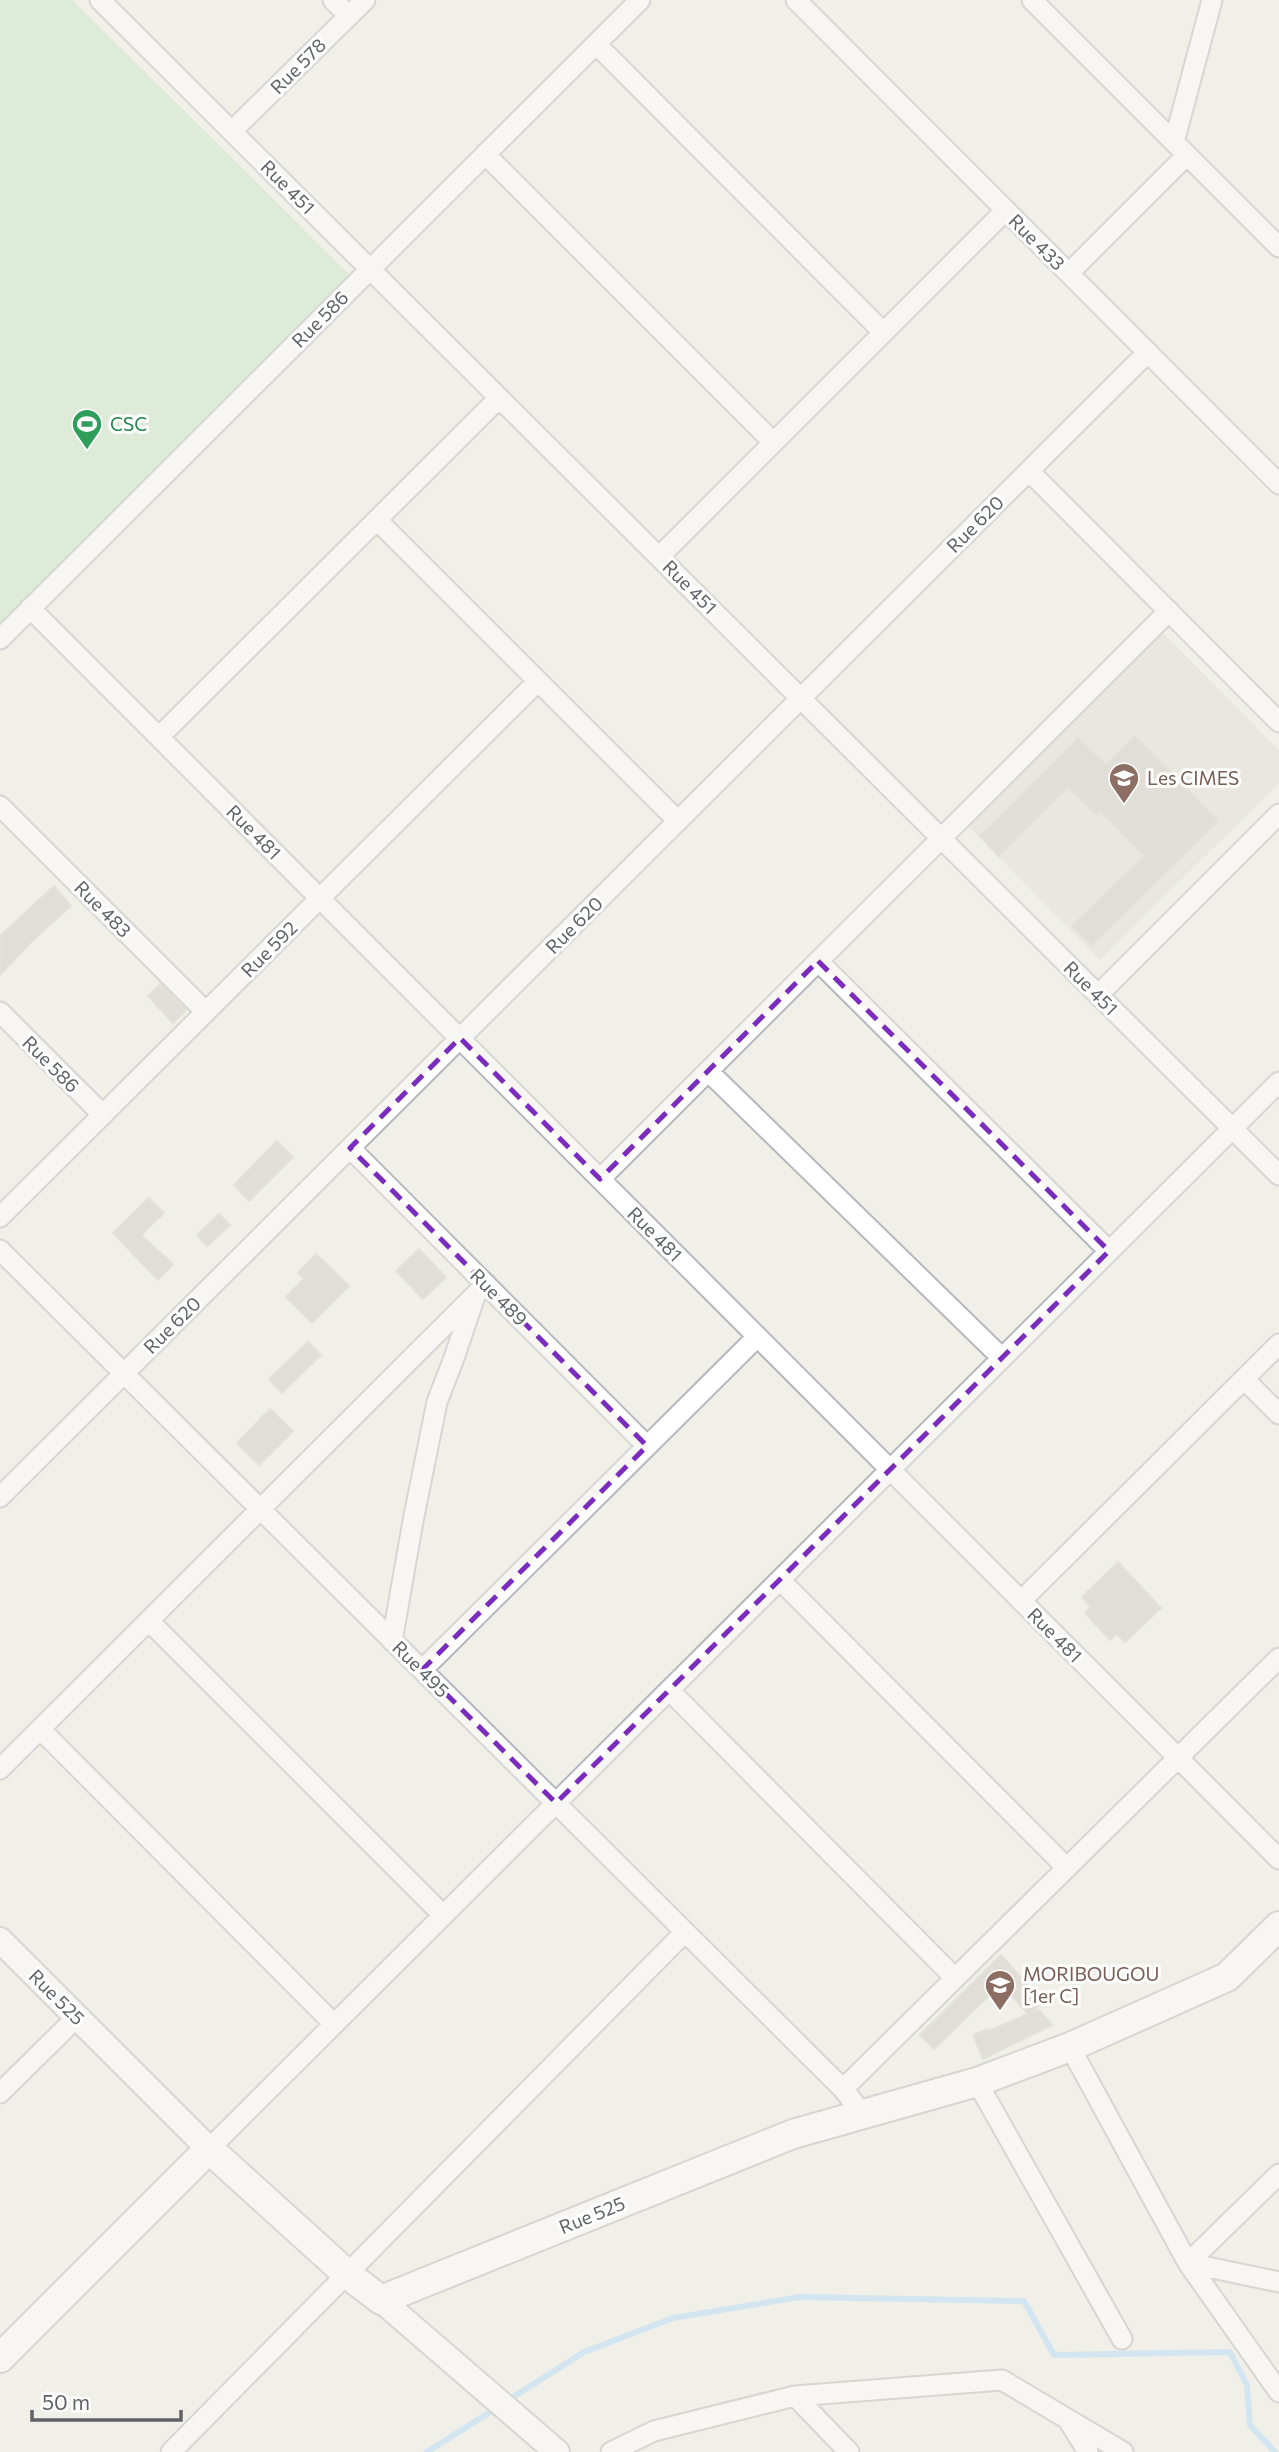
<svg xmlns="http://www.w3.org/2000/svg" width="1279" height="2452" font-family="Commissioner,sans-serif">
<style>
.education{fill:#e0ded6}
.green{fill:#c6e6c6}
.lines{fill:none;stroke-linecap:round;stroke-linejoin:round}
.stream{stroke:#aed9fb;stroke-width:6}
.building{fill:#cccac4;stroke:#d5d0c7;stroke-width:2}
.minor-casing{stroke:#b5b8bc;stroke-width:23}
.tertiary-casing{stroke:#b5b8bc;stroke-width:28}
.secondary-casing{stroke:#b4b7bb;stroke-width:32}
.minor{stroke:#fff;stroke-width:19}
.tertiary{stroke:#fff;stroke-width:24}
.secondary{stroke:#fff;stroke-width:28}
.marked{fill:none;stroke:#7b2cbf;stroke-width:5;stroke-dasharray:14 9;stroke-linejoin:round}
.labels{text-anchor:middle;stroke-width:6;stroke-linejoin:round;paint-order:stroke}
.street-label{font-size:19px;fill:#5f6367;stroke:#fff}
.leisure-label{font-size:19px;fill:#27864d;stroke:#fff;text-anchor:start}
.education-label{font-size:19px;fill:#785e54;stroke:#fff;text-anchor:start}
</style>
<rect width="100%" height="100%" fill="#f0efe8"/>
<!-- education -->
<path class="education" d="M 1163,633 L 1279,750 L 1279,783 L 1100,960 L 968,826 Z"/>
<!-- green -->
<path class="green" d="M 0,0 L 72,0 L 350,275 L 0,628 Z"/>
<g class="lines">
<!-- stream -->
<path class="stream" d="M 507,2401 L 584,2352 L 673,2318 L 800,2297 L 1024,2301 L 1054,2355 L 1230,2352 L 1247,2385 L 1250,2425 L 1275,2452
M 427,2452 L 498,2407"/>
</g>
<!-- building -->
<path class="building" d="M 1135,736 L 1218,821 L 1092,945 L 1072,926 L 1144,856 L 1101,812 L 1097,816 L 1068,787 L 999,856 L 980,836 L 1078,738 L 1106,765 Z
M 54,886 L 71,906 L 33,940 L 0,975 L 0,936 Z
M 160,984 L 186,1010 L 173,1023 L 148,996 Z
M 277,1141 L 293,1157 L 249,1201 L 234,1185 Z
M 149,1198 L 164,1213 L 141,1235 L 173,1264 L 158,1280 L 113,1233 Z
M 219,1214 L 230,1225 L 207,1246 L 197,1235 Z
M 419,1249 L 446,1277 L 423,1299 L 396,1271 Z
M 316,1254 L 349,1286 L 312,1323 L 286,1297 L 304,1279 L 298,1273 Z
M 308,1342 L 321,1355 L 282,1393 L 269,1379 Z
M 270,1409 L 293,1431 L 259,1465 L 237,1443 Z
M 1118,1562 L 1161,1608 L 1125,1642 L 1117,1634 L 1110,1640 L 1085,1613 L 1091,1607 L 1082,1597 Z
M 1001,1955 L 1043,2002 L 1031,2013 L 1039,2010 L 1052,2025 L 983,2059 L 973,2035 L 988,2029 L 989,2031 L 1028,2014 L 1001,1984 L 934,2049 L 920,2035 Z"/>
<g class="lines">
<!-- minor casing -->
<g class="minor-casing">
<path id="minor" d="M 100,0 L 1279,1175
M 333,0 L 349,16
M 796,0 L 1279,484
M 1032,0 L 1279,247
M 596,44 L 883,332
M 232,131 L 365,0
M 1174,142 L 1212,0
M 485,154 L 773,442
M 1069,273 L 1187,155
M 1029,471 L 1279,722
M 377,520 L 678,821
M 659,557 L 1006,210
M 30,608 L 1279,1859
M 0,639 L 640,0
M 159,737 L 499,398
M 0,806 L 206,1012
M 818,961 L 1109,1251
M 1098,995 L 1279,814
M 0,1012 L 103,1115
M 708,1071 L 1002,1358
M 350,1148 L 647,1446
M 600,1179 L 1169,611
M 0,1217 L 538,681
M 0,1250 L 843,2089 L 862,2113
M 1244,1379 L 1279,1414
M 0,1497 L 1148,352
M 780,1580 L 1067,1868
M 1021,1601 L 1279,1344
M 149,1621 L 443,1915
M 392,1641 L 413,1521 L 437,1402 L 454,1358 L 474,1299
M 422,1670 L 757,1337
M 669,1690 L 955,1978
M 40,1729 L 334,2024
M 0,1769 L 486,1284
M 1070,2047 L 1188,2263 L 1279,2392
M 977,2082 L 1122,2339
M 843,2089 L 1279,1658
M 0,2093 L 77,2017
M 209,2149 L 1279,1082
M 1188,2263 L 1279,2174
M 1188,2263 L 1279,2282
M 795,2396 L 849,2452
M 1068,2420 L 1088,2452
M 171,2452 L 685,1932
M 611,2452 L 654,2431 L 795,2396 L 1002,2380 L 1123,2452"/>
</g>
<!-- tertiary casing -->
<g class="tertiary-casing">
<path id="tertiary" d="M 0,1940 L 209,2149
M 381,2300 L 557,2452"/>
</g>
<!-- secondary casing -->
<g class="secondary-casing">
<path id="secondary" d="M 0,2358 L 209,2149 L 347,2274 L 381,2300 L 793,2134 L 977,2082 L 1070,2047 L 1227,1977 L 1279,1926"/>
</g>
<!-- minor -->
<use href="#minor" class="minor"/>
<!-- tertiary -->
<use href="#tertiary" class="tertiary"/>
<!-- secondary -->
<use href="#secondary" class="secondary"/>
</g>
<!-- marked area -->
<path d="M0 0H1279V2452H0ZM 818,961 L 1109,1251 L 556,1803 L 422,1670 L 647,1446 L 350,1148 L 460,1038 L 600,1179 Z" fill="#f0efe8" fill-opacity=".55" fill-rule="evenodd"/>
<path class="marked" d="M 818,961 L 1109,1251 L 556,1803 L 422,1670 L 647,1446 L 350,1148 L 460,1038 L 600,1179 Z"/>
<!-- icons -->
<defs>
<g id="stadium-pin" transform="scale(1.575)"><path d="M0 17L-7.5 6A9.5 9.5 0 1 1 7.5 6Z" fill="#2e9e5b" stroke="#fff"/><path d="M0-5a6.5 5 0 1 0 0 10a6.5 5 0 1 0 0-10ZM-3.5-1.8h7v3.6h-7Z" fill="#fff"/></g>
<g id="school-pin" transform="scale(1.575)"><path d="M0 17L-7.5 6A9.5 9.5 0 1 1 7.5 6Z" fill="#8d6e63" stroke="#fff"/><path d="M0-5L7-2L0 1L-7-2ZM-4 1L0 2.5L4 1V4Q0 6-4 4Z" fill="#fff"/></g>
</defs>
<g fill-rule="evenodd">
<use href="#stadium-pin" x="87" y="424"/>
<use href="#school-pin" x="1124" y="778"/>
<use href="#school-pin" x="1000" y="1985"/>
</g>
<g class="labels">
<!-- street labels -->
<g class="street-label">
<text transform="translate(298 66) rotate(-45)" y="7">Rue 578</text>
<text transform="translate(288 187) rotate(45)" y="7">Rue 451</text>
<text transform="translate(1037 242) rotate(45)" y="7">Rue 433</text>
<text transform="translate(320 319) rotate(-45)" y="7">Rue 586</text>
<text transform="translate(975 524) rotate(-45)" y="7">Rue 620</text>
<text transform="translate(690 587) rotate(45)" y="7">Rue 451</text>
<text transform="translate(254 832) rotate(45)" y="7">Rue 481</text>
<text transform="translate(103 909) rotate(45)" y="7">Rue 483</text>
<text transform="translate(574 925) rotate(-45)" y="7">Rue 620</text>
<text transform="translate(269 949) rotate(-45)" y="7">Rue 592</text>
<text transform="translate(1091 988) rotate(45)" y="7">Rue 451</text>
<text transform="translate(51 1064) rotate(45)" y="7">Rue 586</text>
<text transform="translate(655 1234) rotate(45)" y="7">Rue 481</text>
<text transform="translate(499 1297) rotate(45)" y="7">Rue 489</text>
<text transform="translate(172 1325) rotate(-45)" y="7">Rue 620</text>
<text transform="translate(1055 1635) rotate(45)" y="7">Rue 481</text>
<text transform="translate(421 1669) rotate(45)" y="7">Rue 495</text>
<text transform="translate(57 1997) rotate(45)" y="7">Rue 525</text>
<text transform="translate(592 2215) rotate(-22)" y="7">Rue 525</text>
</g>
<!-- leisure labels -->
<g class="leisure-label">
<text x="110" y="431">CSC</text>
</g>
<!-- education labels -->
<g class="education-label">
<text x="1147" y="785">Les CIMES</text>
<text x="1023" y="1981">MORIBOUGOU<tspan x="1023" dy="22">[1er C]</tspan></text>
</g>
</g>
<!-- scale -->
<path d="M32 2410v10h149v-10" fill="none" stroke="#5f6367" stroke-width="3.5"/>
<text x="42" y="2410" font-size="21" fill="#5f6367" stroke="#ffffff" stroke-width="5" paint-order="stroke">50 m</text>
</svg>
